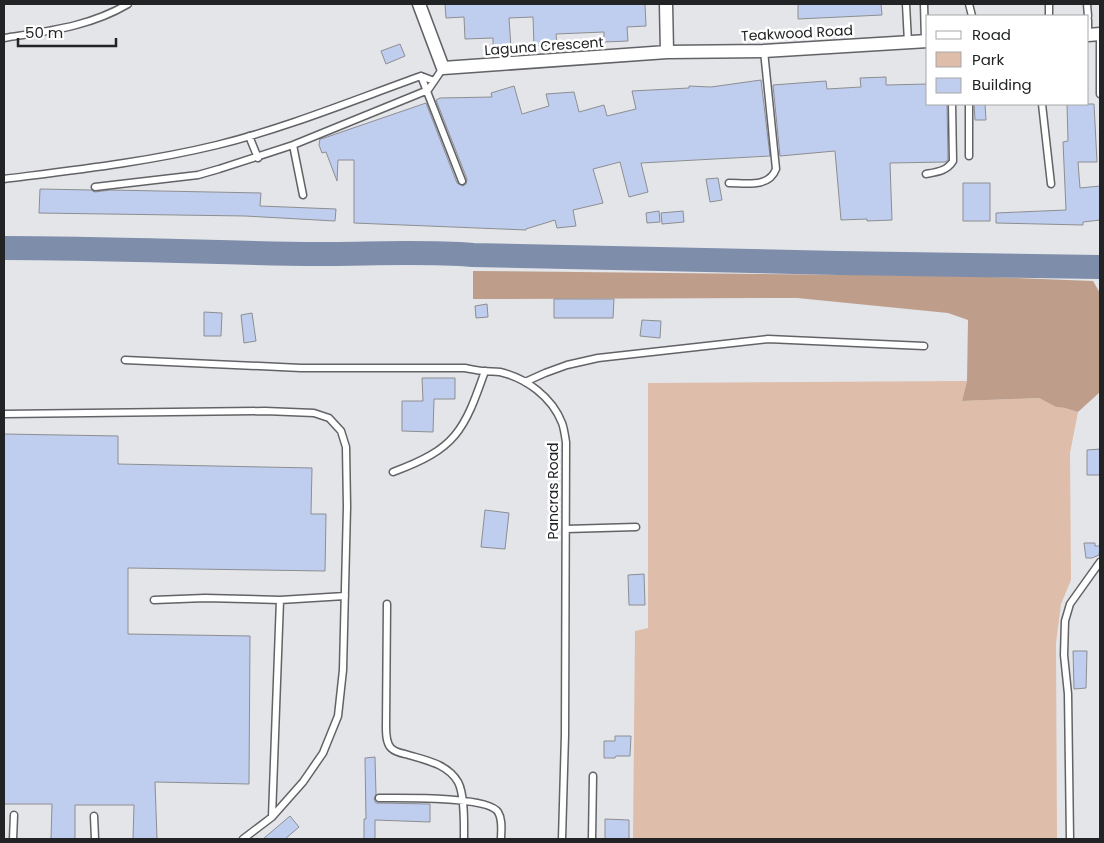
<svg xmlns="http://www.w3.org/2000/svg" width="1104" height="843" font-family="Poppins,sans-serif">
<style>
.green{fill:#debdaa}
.forest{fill:#be9e8b}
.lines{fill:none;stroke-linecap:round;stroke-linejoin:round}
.river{stroke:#7e8daa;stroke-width:24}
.building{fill:#bfceee;stroke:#8d8e91}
.service-casing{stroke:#626366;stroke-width:9}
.minor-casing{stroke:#626366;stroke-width:15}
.service{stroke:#fff;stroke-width:6}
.minor{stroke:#fff;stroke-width:12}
.labels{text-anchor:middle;stroke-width:5;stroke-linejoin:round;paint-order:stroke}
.street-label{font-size:14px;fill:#222324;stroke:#fff}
</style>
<rect width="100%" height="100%" fill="#e4e5e9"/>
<!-- green -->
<path class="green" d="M 967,381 L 962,401 L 1039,398 L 1056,407 L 1065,408 L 1078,412 L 1070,453 L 1071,580 L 1061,604 L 1056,643 L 1057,839 L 633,839 L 635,631 L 648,628 L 648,383 Z"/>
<!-- forest -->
<path class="forest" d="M 473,271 L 967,276 L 1093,281 L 1100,293 L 1100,392 L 1078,412 L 1065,408 L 1056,407 L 1039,398 L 962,401 L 967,381 L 968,320 L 948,313 L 797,298 L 473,299 Z"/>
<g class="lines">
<!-- river -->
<path class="river" d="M 4,248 C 109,248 213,253 318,254 C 370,254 422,251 473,255 L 839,263 L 1100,267"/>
</g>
<!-- building -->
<path class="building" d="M 445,4 L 645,4 L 646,26 L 627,27 L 628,41 L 604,42 L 604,32 L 556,34 L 557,45 L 534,46 L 533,17 L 509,18 L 511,48 L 493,48 L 493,38 L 465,39 L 464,17 L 446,18 Z
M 798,4 L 881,4 L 882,15 L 798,19 Z
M 400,44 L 405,56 L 386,64 L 381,51 Z
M 886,77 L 886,85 L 928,84 L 928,104 L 947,104 L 948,159 L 946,162 L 890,163 L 892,220 L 867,221 L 867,219 L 841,220 L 835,151 L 780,156 L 773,85 L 826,81 L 827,89 L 861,87 L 860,78 Z
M 761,80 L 770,156 L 641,163 L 648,192 L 629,197 L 620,162 L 593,169 L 603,203 L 573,210 L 576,226 L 557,228 L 555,220 L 526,229 L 526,230 L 354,223 L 354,160 L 338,160 L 337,181 L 326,152 L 322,153 L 319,145 L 320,139 L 324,138 L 426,103 L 457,183 L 463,186 L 466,184 L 467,179 L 436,100 L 440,98 L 492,97 L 491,93 L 514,86 L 522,114 L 549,106 L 546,94 L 574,92 L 579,112 L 604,105 L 607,116 L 636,109 L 632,91 L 689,88 L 689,86 L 711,87 Z
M 974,104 L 985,104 L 986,120 L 975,120 Z
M 1067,104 L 1094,104 L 1097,162 L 1078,162 L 1080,188 L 1100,186 L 1100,220 L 1083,222 L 1083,225 L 996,223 L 996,213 L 1066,210 L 1063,142 L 1068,141 Z
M 718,178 L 722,200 L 710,202 L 706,179 Z
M 963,183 L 990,183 L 990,221 L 963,221 Z
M 40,189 L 91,190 L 95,192 L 110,190 L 261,193 L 260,206 L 336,209 L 335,221 L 245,216 L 39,213 Z
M 659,211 L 660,222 L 647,223 L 646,213 Z
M 683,211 L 684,222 L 662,224 L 661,213 Z
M 554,299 L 614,299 L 613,318 L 554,318 Z
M 487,304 L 488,317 L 476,318 L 475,306 Z
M 204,312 L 222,313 L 221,336 L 204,336 Z
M 252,313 L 256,341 L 244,343 L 241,315 Z
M 642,320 L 661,321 L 660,338 L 640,336 Z
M 422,378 L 455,378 L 455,399 L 434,399 L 433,432 L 402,431 L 402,401 L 423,401 Z
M 4,434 L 118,436 L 118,464 L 312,468 L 311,514 L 326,514 L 325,571 L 128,568 L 128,634 L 250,636 L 249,784 L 155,782 L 157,839 L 133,839 L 134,805 L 75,805 L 75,839 L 51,839 L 52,804 L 4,804 Z
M 1100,449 L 1100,475 L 1087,475 L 1087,450 Z
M 485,510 L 509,513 L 505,549 L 481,547 Z
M 1084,543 L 1095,543 L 1095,546 L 1100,546 L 1099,555 L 1092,558 L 1086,558 Z
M 644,574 L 645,605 L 629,605 L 628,575 Z
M 1073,651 L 1087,651 L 1086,688 L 1074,689 Z
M 615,736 L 631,736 L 630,756 L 616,756 L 615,758 L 604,758 L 604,741 L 615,741 Z
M 375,757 L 376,794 L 374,799 L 376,803 L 430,804 L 430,822 L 375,820 L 375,839 L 364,839 L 364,819 L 366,819 L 365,758 Z
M 290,816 L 299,827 L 285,839 L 263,839 Z
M 605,819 L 629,820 L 629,839 L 605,839 Z"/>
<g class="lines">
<!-- service casing -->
<g class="service-casing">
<path id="service" d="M 906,4 L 908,42
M 924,4 L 925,41
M 969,4 L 972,16
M 1049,4 L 1049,16
M 1087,4 L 1088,16
M 1088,20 L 1088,35
M 1100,34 L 1100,94
M 4,38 C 48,31 89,27 128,4
M 421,76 L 462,181
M 969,104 L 969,156
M 1042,104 L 1051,184
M 249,136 L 258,158
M 293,145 L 303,195
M 926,174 C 937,172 947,171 953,161 L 952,104
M 4,179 C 75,170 147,162 217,145 C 286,128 354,100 421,76 L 434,81
M 729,183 C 746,183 769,188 776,169 L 764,51
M 95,187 L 198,175 L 219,169 L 293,145 L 428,90 L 443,68
M 125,360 L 301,368 L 465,368 C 471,369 478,371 484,371 C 489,372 495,371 500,372 C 526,378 552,397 562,423 C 564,428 565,436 566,442 L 565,735 L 562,839
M 525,382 L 545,373 L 567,365 L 598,358 L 768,339 L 924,346
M 4,414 L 265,411 L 314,413 L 329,418 L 341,431 L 346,447 L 347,507 L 343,670 L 338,716 L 323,753 L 303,782 L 272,817 L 243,839
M 393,472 C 456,449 464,431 485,371
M 566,529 L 636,527
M 154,600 L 205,598 L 280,600 L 345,596
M 387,604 L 386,726 C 386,733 386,743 391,748 C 395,752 400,753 405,754 C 424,760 447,763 458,782 C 465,795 464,824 464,839
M 379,798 C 401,798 488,796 498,812 C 503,820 501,831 501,839
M 94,816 L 95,839
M 272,817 L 280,600
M 13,839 L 14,815
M 592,839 L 593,776
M 1070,839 L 1068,694 L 1064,655 L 1065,621 L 1070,604 L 1100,562"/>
</g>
<!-- minor casing -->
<g class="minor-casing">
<path id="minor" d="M 419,4 L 443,68 L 667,52 L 764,51 L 928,41
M 666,4 L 667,52
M 1088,35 L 1100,34"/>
</g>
<!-- service -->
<use href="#service" class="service"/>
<!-- minor -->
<use href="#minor" class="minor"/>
</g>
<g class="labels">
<!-- street labels -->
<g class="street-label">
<text transform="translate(797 33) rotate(-3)" y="5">Teakwood Road</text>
<text transform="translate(544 46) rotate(-4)" y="5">Laguna Crescent</text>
<text transform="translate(553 491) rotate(-90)" y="5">Pancras Road</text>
</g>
</g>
<!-- border -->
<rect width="1104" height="843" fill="none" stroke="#222324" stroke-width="10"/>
<!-- legend -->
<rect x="926" y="15" width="162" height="90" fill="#ffffff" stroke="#a7a7a7"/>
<rect x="936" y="31" width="25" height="8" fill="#ffffff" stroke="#a7a7a7"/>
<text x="972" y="40" font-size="15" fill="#222324">Road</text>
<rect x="936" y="52" width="25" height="15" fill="#debdaa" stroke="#a7a7a7"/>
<text x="972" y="65" font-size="15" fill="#222324">Park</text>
<rect x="936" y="78" width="25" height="15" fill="#bfceee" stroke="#a7a7a7"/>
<text x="972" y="90" font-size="15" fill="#222324">Building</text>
<!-- scale -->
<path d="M18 38v8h98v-8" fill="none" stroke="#222324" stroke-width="2.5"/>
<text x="25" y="38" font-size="15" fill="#222324" stroke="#ffffff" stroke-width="4" paint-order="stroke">50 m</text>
</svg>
